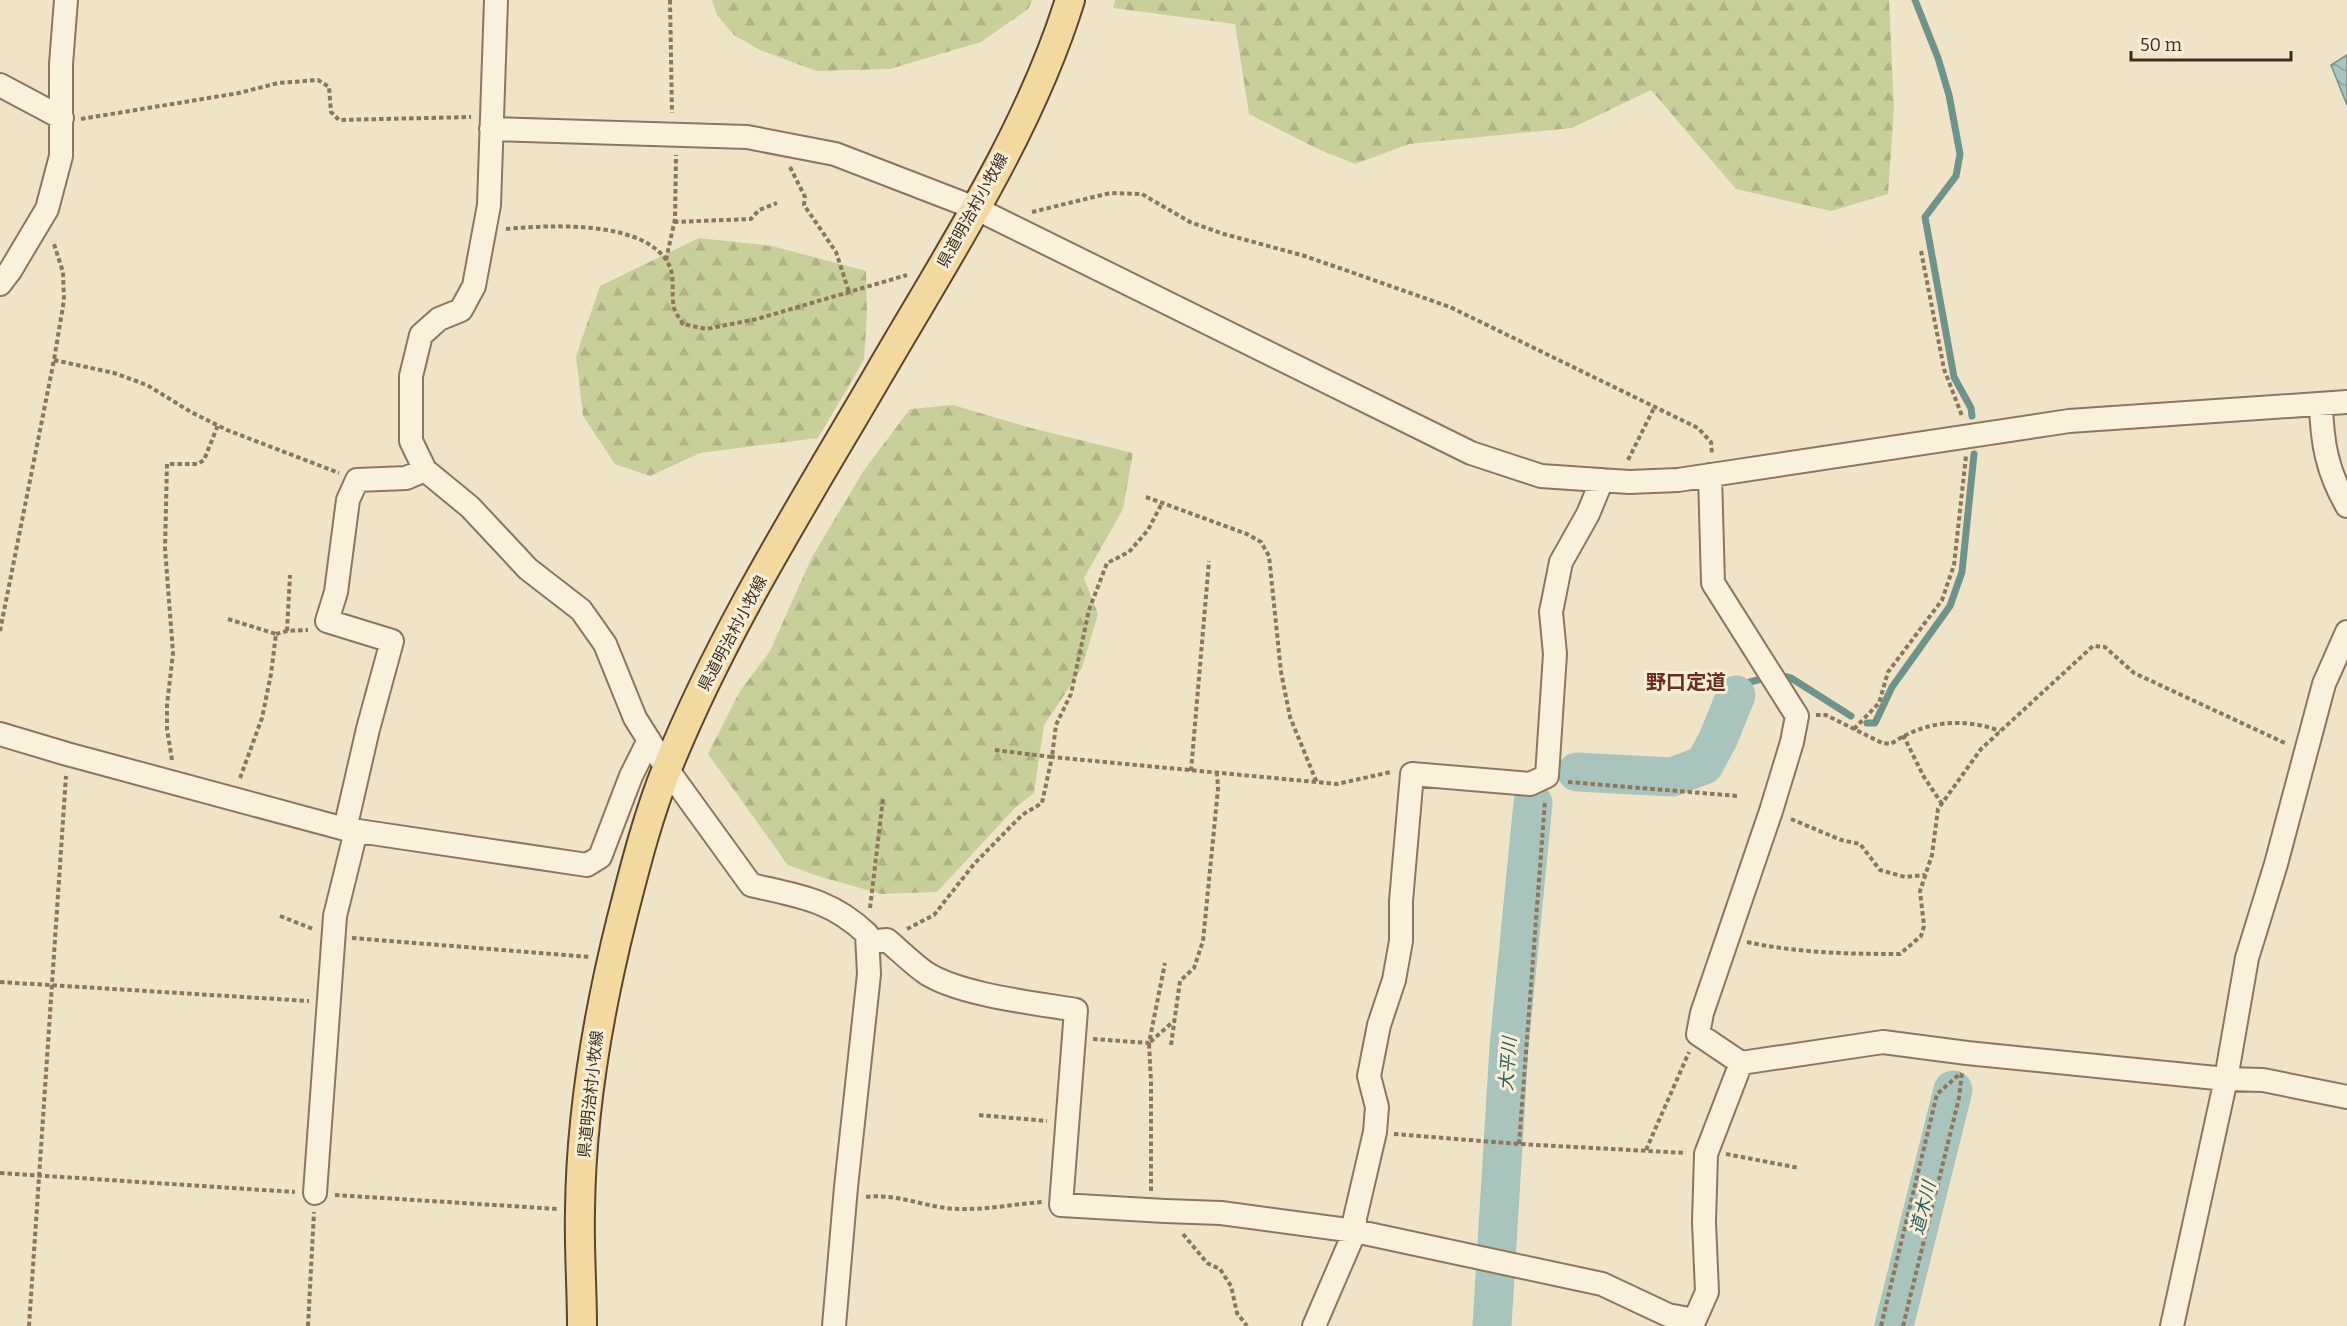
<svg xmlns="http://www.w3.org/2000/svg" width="2347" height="1326" font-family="Bitter,'Noto Sans JP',serif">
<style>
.forest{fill:url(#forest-firs)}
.water{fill:url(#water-waves);stroke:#6f938a;stroke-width:1.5}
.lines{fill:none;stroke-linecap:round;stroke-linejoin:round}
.stream{stroke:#6f938a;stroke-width:7}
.river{stroke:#a9c4bc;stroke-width:39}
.minor-casing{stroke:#8d765c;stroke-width:26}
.major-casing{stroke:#5b4430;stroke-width:32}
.path{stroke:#8d765c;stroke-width:4;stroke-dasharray:4.5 3;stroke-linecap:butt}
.minor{stroke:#faf1dc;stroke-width:22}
.major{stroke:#f3d9a0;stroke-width:28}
.labels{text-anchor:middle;stroke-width:6;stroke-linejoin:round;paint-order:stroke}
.street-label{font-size:16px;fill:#3d2e20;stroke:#f7eed8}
.water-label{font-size:18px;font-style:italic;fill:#2f5d5a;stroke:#f7eed8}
.quarter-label{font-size:20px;font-weight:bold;fill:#6b2e1e;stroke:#f7eed8}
</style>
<defs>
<pattern id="forest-firs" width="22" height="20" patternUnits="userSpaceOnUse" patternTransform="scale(1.5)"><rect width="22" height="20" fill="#c9cf9b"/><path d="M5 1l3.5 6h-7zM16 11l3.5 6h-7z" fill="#aeb285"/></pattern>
<pattern id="water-waves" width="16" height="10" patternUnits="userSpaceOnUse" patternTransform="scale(1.5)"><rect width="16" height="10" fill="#a9c4bc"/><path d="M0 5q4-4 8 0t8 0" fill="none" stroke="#8ba098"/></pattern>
</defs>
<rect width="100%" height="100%" fill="#f0e4c8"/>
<!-- forest -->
<path class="forest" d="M712,0H1032L1028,9L981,42L890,69L816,71L760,50L734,35L717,15Z
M1115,0H1889L1894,109L1888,194L1831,211L1736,189L1651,90L1572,128L1409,144L1355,164L1318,149L1249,114L1235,24L1113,8Z
M699,238L772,246L866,271L867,313L864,360L818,438L700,453L650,476L615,464L583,416L576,356L600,286Z
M953,405L1027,427L1133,453L1123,509L1084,578L1098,614L1082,668L1044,725L1034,793L1015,808L937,892L882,894L821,877L788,865L708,754L740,691L770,651L812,557L864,470L910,409Z"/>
<!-- water -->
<path class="water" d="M2347,55V105L2331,65Z"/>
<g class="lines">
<!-- stream -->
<path class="stream" d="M1915,0L1938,58L1949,95L1960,154L1956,176L1925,217L1954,377L1971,408L1972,416
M1778,675L1791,678L1851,716
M1736,695L1750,682L1765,678
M1867,723H1875L1892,687L1950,606L1962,572L1974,454"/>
<!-- river -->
<path class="river" d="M1577,772L1672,777L1704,765L1718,739L1736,695
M1492,1326L1509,1047L1533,803
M1894,1326L1953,1090"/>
<!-- minor casing -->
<g class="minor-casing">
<path id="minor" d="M496,0L489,205L474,286L461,310L439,319L421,335L411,376V441L425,470L470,507L528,569L581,610L605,644L635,718L667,769L751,885C798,896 830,899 867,934L869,974L846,1187L834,1326
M0,85L62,118
M491,129L747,137L835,154L975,208L1471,453L1541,476L1629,482L1678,480L2069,421L2347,402
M0,284L10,271L47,209L61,156V64L66,0
M2321,404C2322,443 2327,471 2347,506
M1710,475L1713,583L1797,716L1792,742L1771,811L1702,1013L1698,1034L1741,1063L1883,1042L1967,1053L2226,1079L2263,1080L2347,1097
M0,734L67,754L345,829L587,865L600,857L631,776L649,740
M345,829L368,729L392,641L327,621L336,592L348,500L357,480L406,478L425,470
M869,942L887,940C900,951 913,964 926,973C960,995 1035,1003 1076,1010L1061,1205L1165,1211L1221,1213L1355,1231L1602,1284L1668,1315L1694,1320
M315,1193L335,916L356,831
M1314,1326L1355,1231V1218L1375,1132L1377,1107L1369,1076L1379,1025L1394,980L1401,941V901L1412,774L1530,784L1547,776L1555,654L1551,612L1561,562L1588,514L1602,480
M1692,1326L1707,1292L1704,1222L1706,1154L1741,1063
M2172,1326L2226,1079L2247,958L2276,864L2324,684L2347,632"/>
</g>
<!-- major casing -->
<g class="major-casing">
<path id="major" d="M582,1326C582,1288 579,1249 580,1210C581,1111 598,1014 622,918C635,867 648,815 668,766C724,628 805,501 880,372C949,253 1029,132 1070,0"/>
</g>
<!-- path -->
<path class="path" d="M670,0L672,113
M81,119L239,93L278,83L318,80L329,87L331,112L339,120L471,117
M790,167L805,197L804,205L836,252L849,292
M1032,212L1110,193L1142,194L1190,222L1224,234L1305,256L1450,307L1698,428L1711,442L1712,454
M674,222L751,219L759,210L777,203
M506,229C549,225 649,219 670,267C675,279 671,295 674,308C676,314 680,319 683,324L706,329L757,319L907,275
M1921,251L1944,369L1962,416
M666,260L675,219L676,155
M54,360L114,373L147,385L191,412L227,430L339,473
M1628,460L1654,408
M1146,497L1247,534L1261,542L1269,556L1281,672L1290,717L1317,783
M228,619L276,634L271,674L262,718L240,778
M0,631L54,360L64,300L63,272L53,241
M287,631L290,575
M276,634L287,631L308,630
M1816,715H1826L1882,743L1891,744C1924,721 1963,717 2000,731
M1854,729L1879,703L1888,672L1942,600L1954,565L1966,456
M1903,735L1924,777L1942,804
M995,750L1052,757L1056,725L1071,694L1089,610L1107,563L1129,552L1148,530L1162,503
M172,760L167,729V705L173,653L165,548L167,464H198L204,460L218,425
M1191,771L1209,561
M1568,782L1738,796
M1791,819L1841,840L1860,844L1880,870L1905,877L1925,875
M870,908L883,799
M280,916L313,929
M907,929L934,915L974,864L1022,815L1042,803L1052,757L1337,784L1391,772
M352,938L590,957
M1747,942C1798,953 1848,954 1900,954L1921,936L1924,926L1920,891L1932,855L1938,809L1981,749L2093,646L2105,647L2134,673L2287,744
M0,982L309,1001
M1093,1039L1149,1043L1165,963
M1171,1045L1180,981L1194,968L1203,941L1218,789L1217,773
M979,1115L1047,1121
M1394,1134L1519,1144L1686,1153
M1519,1144L1545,801
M1646,1150L1689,1052
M1726,1154L1799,1168
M0,1173L295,1192
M1151,1191V1082L1149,1043L1174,1021
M335,1195L558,1209
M866,1197C898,1193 926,1208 958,1209C985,1210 1015,1204 1042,1202
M1183,1234L1207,1263L1220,1269L1231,1286L1237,1313L1247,1326
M29,1326L66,776
M308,1326L314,1212
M1881,1326L1937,1094L1961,1073
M1903,1326L1959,1098L1962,1072"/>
<!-- minor -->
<use href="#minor" class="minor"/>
<!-- major -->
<use href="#major" class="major"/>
</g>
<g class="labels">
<!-- street labels -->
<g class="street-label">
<text transform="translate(972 210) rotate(-61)" y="6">県道明治村小牧線</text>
<text transform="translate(732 633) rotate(-62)" y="6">県道明治村小牧線</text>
<text transform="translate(590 1094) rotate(-84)" y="6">県道明治村小牧線</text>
</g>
<!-- water labels -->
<g class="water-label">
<text transform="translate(1508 1064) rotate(-86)" y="6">大平川</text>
<text transform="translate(1923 1208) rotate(-76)" y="6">道木川</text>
</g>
<!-- quarter labels -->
<g class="quarter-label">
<text x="1686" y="689">野口定道</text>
</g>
</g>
<!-- scale -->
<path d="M2131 51v9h160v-9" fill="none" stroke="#3d2e20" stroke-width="3"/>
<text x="2140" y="51" font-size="18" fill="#3d2e20" stroke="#f7eed8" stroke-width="4.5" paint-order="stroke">50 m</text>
</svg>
